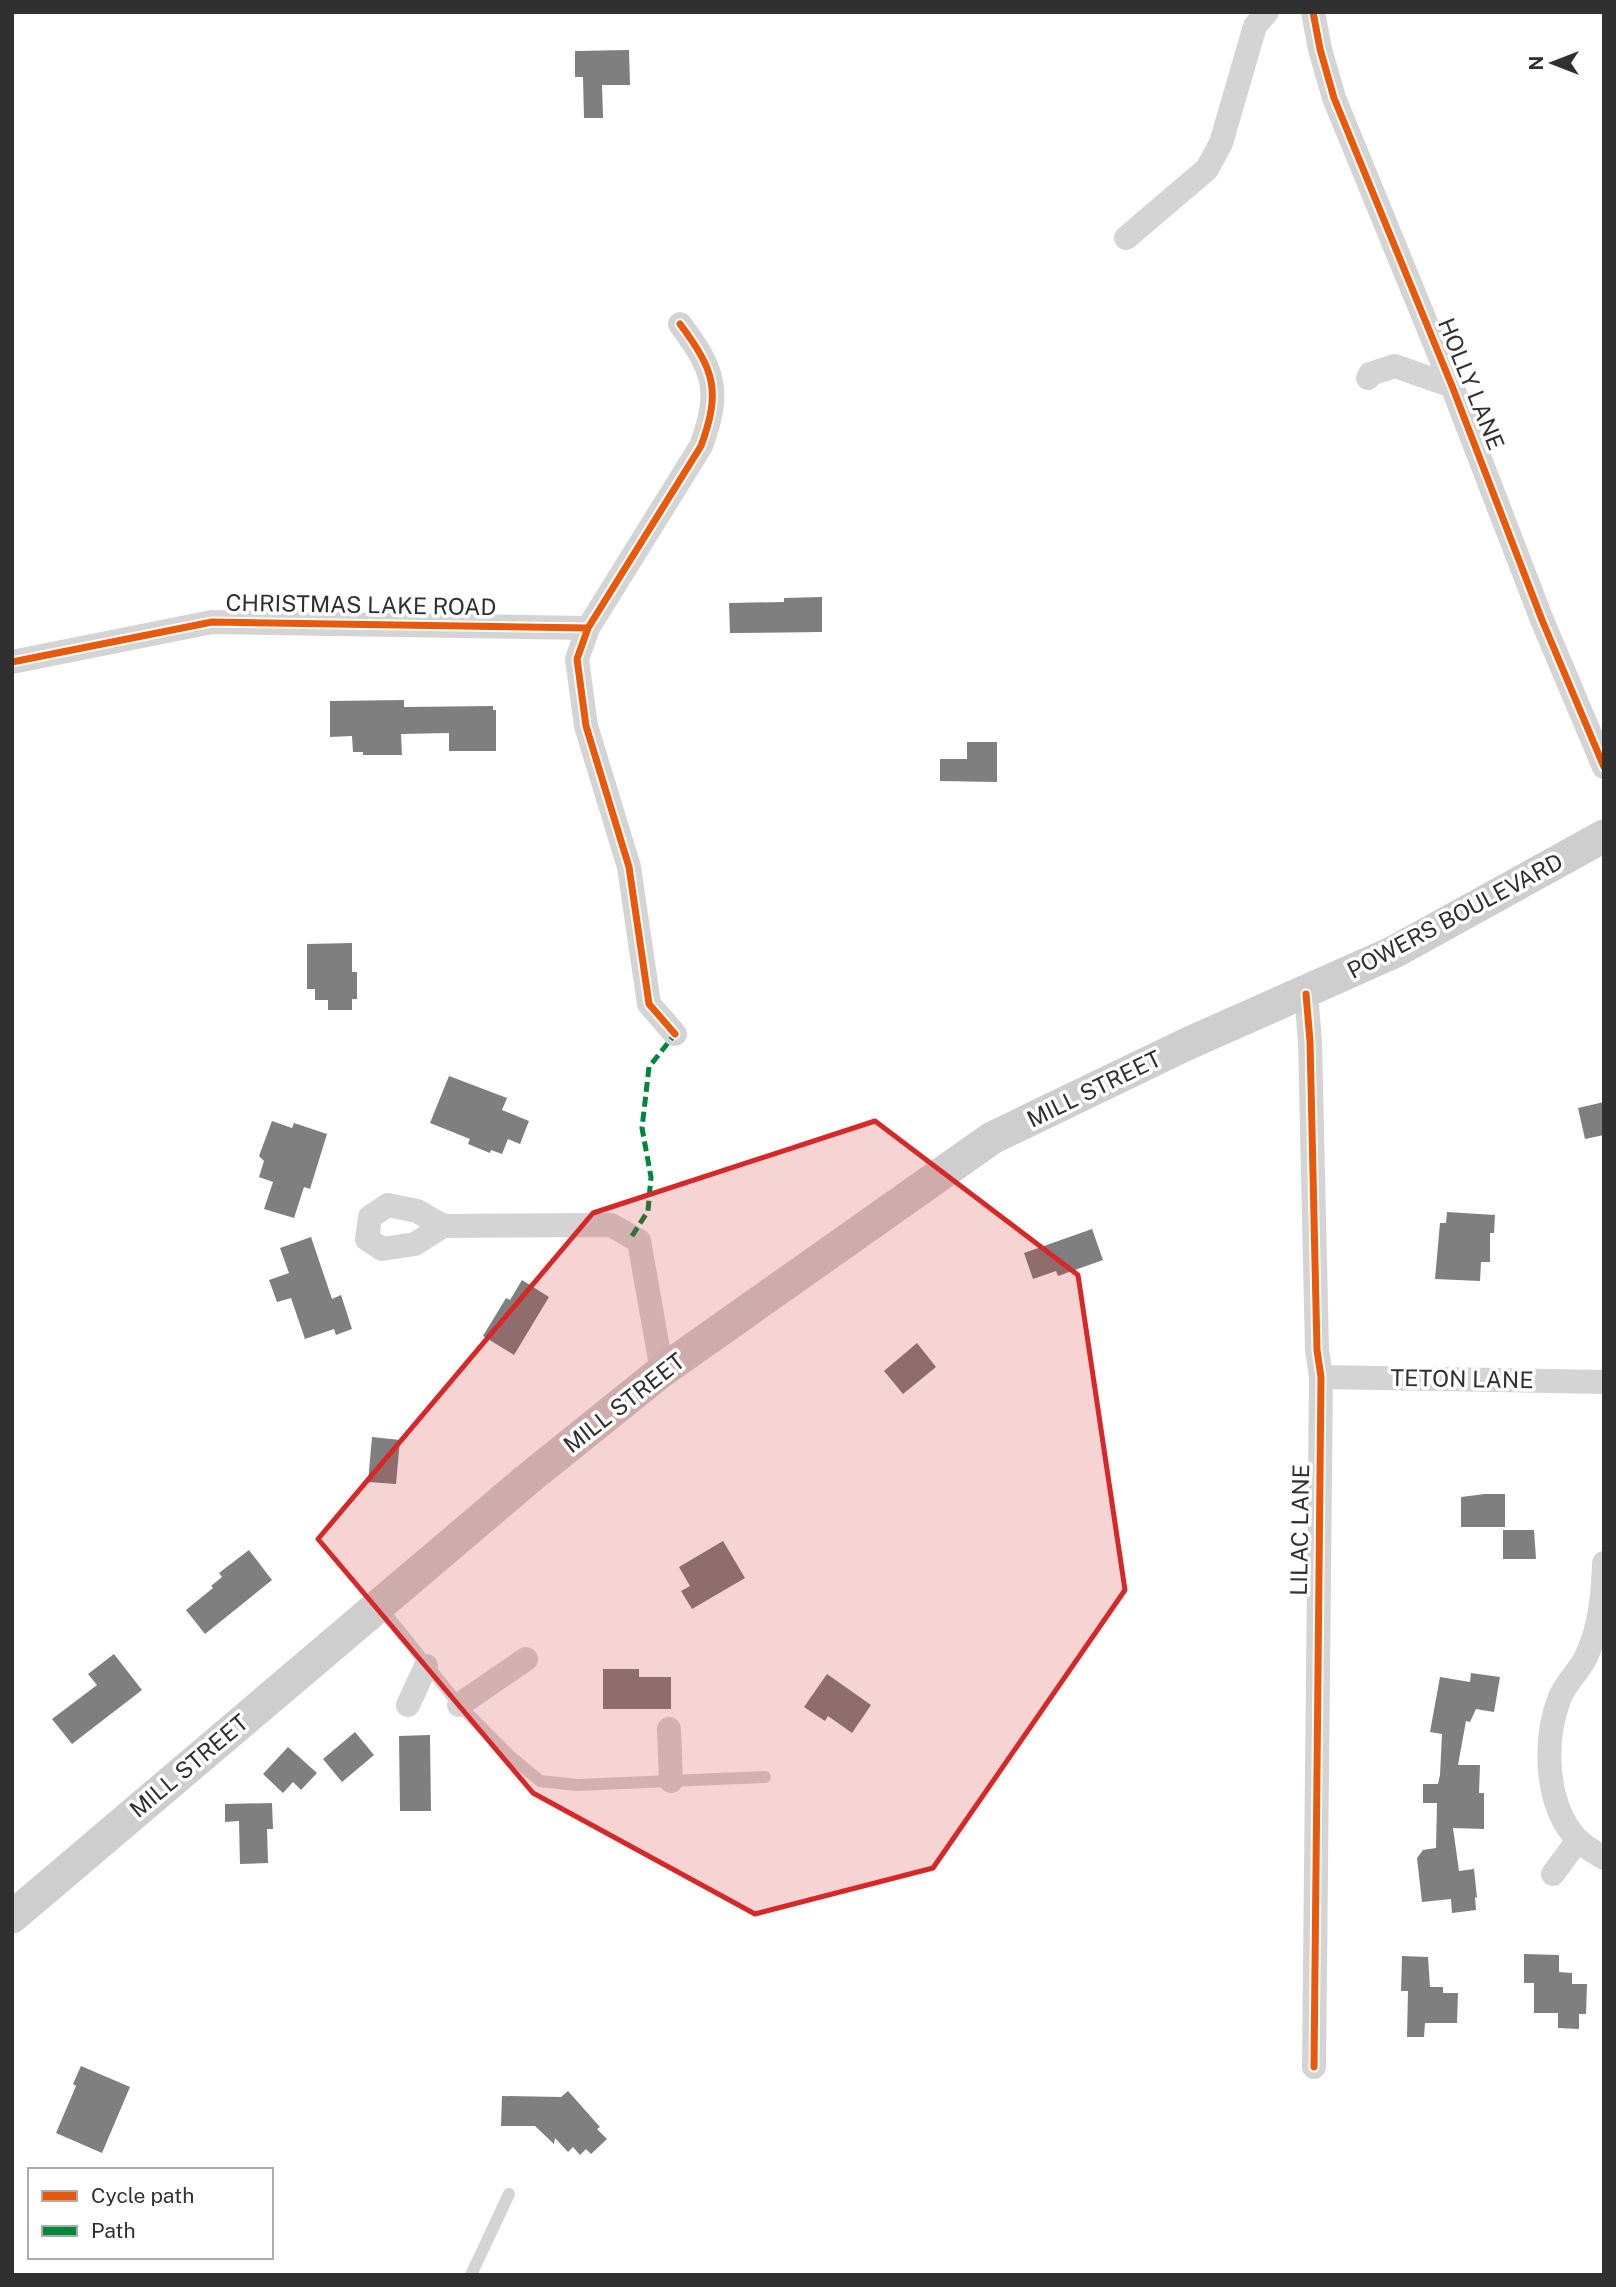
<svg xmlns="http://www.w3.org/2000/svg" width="1616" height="2287" font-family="'Public Sans',sans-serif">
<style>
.building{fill:#7f7f7f}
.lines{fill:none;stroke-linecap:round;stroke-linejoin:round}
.lane{stroke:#d4d4d4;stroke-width:12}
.street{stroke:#d4d4d4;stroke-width:24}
.secondary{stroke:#cecece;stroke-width:33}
.quiet{stroke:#00873e;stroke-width:5;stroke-dasharray:10 5;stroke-linecap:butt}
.cycleway-casing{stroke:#fff;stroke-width:11}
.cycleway{stroke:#e8590c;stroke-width:7}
.marked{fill:#d62828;fill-opacity:0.2;stroke:#d62828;stroke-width:5;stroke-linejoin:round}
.labels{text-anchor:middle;stroke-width:7;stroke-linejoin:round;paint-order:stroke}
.street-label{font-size:23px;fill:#303030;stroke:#fff}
</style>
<rect width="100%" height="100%" fill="#fff"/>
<!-- building -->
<path class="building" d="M629,50L630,85H602L603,118H584L583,77H575V51Z
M822,597V632L730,633L729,603L784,602V598Z
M404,700V707L493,706V710H496V751H449V733L401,734L402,755H363V752H353L352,736L330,737V701Z
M967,742H997V782L940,781V759H967Z
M352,943V972H357V999H352V1010H328V1000H315V989H307V944Z
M449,1076L507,1098L502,1110L529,1121L520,1144L508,1139L502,1154L491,1150L490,1153L468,1144L470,1139L430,1123Z
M1604,1102V1135L1585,1139L1578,1108Z
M272,1121L292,1128L294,1123L327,1134L310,1189L304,1187L294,1218L264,1209L273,1182L259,1177L264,1161L259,1156Z
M1447,1212L1495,1215L1494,1233H1490V1262H1481L1480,1281L1435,1279L1440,1223H1446Z
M1092,1229L1103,1260L1058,1276L1056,1271L1033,1279L1024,1253Z
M311,1237L332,1299L341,1295L352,1329L336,1335L334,1329L305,1339L291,1298L277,1302L269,1280L289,1273L280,1248Z
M522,1280L549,1297L514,1355L483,1336L506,1298L510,1300Z
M917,1343L936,1367L903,1394L884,1371Z
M372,1437L400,1440L396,1484L368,1482Z
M1485,1494H1505V1527H1461V1497Z
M1503,1530H1534L1536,1559H1503Z
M723,1541L745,1578L692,1609L681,1591L690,1586L679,1567Z
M249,1550L272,1580L205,1634L186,1610L213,1588L211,1586L222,1577L219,1573Z
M114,1654L142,1690L72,1744L52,1719L97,1685L88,1674Z
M603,1669H639V1677H671V1709H603Z
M1471,1673L1500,1677L1494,1712L1476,1709L1470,1722L1466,1721L1458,1765H1480L1479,1793H1484V1829L1453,1828L1459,1871L1474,1869L1477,1898L1475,1897L1476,1910L1452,1913L1451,1899L1422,1902L1417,1858L1423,1850L1436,1848L1437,1803H1423V1784H1438L1440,1775L1442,1734L1430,1732L1440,1677L1470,1682Z
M827,1674L871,1705L852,1733L828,1716L825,1721L804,1707Z
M355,1732L374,1755L342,1782L323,1759Z
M430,1735L431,1811H400L399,1736Z
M288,1747L317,1773L301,1790L293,1782L283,1793L263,1774Z
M272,1803L273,1829H267L268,1863L240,1864L239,1821L225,1822V1804Z
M1524,1954L1559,1955V1972L1572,1973V1984H1587L1586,2014H1579V2029L1558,2028V2013H1534V1983H1524Z
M1402,1956L1428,1957L1430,1987H1443V1993H1458L1457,2023H1425L1424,2037H1407L1408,1991H1401Z
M81,2066L130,2087L102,2153L56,2133L76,2086L73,2084Z
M568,2091L600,2127L597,2129L607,2139L591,2154L586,2149L580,2155L573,2147L568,2152L555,2138L554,2144L535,2126H501L502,2096L561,2097Z"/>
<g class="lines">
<!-- lane -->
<path class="lane" d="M379,1605L459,1705L510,1756L540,1781L577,1785L765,1777
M471,2275L509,2194"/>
<!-- street -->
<path class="street" d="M1313,12L1320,49L1334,98L1452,386L1542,620L1604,767
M1126,238L1207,169L1221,143L1255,26L1267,12
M1368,378L1370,374L1395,366L1452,386
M12,662L212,622L588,628
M1306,994L1310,1041L1317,1350L1321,1377L1314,2067
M675,1034L649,1004L629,867L586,726L577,659L588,628L701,446C721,391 715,371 680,324
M443,1226L417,1211L388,1205L370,1217L367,1239L382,1249L415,1244L443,1226L611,1225L639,1241L662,1371
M1321,1377L1604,1382
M1604,1563C1603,1595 1600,1628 1586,1657C1579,1671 1566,1683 1560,1697C1543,1740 1545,1805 1577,1839C1584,1847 1595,1852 1604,1858
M408,1705L426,1666
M459,1705L526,1659
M669,1729L671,1781
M1553,1874L1578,1840"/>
<!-- secondary -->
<path class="secondary" d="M12,1917L529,1478L662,1371L992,1138L1187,1044L1394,952L1604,836"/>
<!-- quiet -->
<path class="quiet" d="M632,1236L648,1211L651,1177L642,1128L649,1067L675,1034"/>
<!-- cycleway casing -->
<g class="cycleway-casing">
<path id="cycleway" d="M1313,12L1320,49L1334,98L1452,386L1542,620L1604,767
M12,662L212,622L588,628
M1306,994L1310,1041L1317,1350L1321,1377L1314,2067
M675,1034L649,1004L629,867L586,726L577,659L588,628L701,446C721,391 715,371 680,324"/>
</g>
<!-- cycleway -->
<use href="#cycleway" class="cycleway"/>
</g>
<!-- marked area -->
<path class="marked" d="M875,1121L1078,1275L1125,1590L933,1868L755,1914L533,1793L318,1539L593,1213Z"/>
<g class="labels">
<!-- street labels -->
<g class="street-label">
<text transform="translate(1471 384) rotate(68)" y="8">HOLLY LANE</text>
<text transform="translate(361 605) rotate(1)" y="8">CHRISTMAS LAKE ROAD</text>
<text transform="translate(1455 916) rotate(-28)" y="8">POWERS BOULEVARD</text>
<text transform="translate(1094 1089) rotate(-26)" y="8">MILL STREET</text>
<text transform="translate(1462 1379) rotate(1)" y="8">TETON LANE</text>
<text transform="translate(624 1403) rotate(-38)" y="8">MILL STREET</text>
<text transform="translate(1300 1530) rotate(-89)" y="8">LILAC LANE</text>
<text transform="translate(189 1766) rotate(-40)" y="8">MILL STREET</text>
</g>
</g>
<!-- border -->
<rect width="1616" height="2287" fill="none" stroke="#303030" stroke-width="28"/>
<!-- legend -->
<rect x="28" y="2168" width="245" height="91" fill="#ffffff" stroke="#acacac" stroke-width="2"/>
<rect x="42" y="2191" width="35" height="10" fill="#e8590c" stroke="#acacac" stroke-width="2"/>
<text x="91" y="2203" font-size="21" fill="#303030">Cycle path</text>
<rect x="42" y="2226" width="35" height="10" fill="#00873e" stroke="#acacac" stroke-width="2"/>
<text x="91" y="2238" font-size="21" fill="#303030">Path</text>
<!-- north arrow -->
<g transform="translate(1553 63) rotate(270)" stroke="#ffffff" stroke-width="5" paint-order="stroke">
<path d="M0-5L12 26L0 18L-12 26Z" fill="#303030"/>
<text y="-10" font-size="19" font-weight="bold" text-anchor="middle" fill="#303030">N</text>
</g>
</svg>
